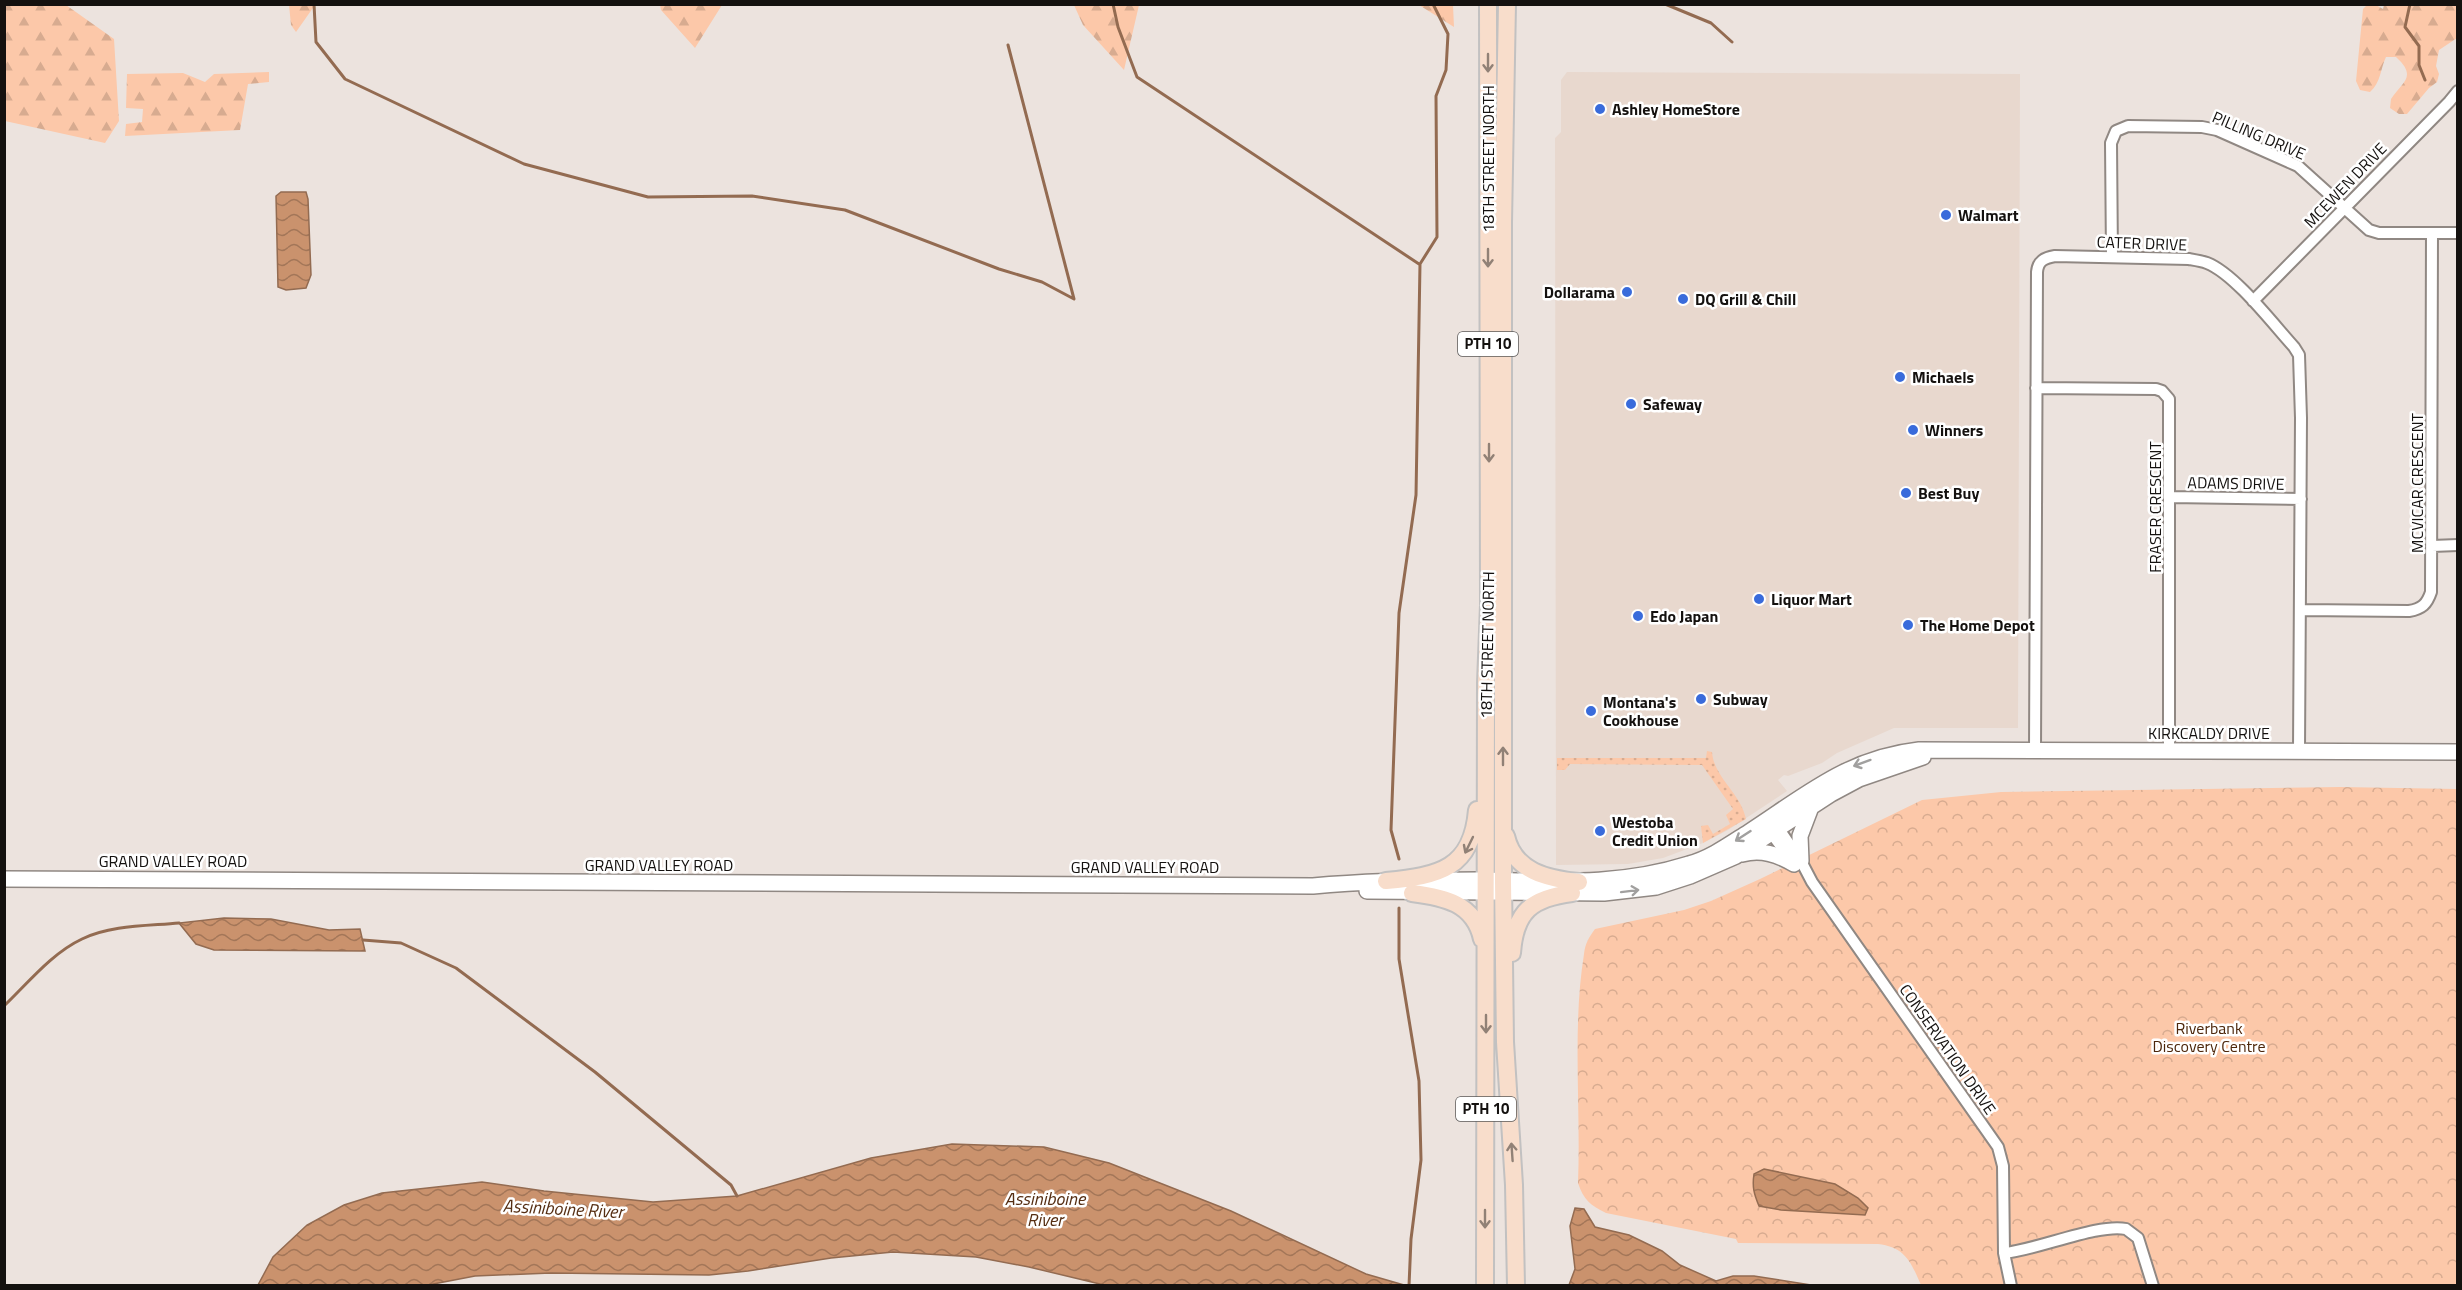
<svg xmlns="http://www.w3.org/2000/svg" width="2462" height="1290" font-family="'Titillium Web',sans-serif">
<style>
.built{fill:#e8d8ce}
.grass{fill:url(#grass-dots)}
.forest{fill:url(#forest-firs)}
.park{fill:url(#park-crowns)}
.water{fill:url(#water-waves);stroke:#936b51;stroke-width:1.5}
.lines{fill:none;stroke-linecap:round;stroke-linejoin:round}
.stream{stroke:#936b51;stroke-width:3}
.street-casing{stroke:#908883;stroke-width:14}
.secondary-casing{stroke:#908883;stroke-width:18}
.primary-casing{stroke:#c2c1c1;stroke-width:20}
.street{stroke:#fff;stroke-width:10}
.secondary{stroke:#fff;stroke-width:15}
.primary{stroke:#f8ddcb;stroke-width:16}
.oneway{stroke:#918176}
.oneway2{stroke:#a1a09f}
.poi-dot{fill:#396bdb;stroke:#fff;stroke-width:2}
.labels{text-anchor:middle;stroke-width:5;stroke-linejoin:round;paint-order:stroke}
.shield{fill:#fff;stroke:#5a5857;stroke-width:1.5}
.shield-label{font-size:15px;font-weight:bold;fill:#14110f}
.poi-label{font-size:16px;font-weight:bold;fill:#14110f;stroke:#fff;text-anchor:start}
.street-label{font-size:16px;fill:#14110f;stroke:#fff}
.park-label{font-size:16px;fill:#4d270b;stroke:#fff}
.water-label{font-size:18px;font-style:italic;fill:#552e13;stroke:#fff}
</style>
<defs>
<pattern id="grass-dots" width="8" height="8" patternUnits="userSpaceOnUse" patternTransform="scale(1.5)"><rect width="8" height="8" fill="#fcc8a9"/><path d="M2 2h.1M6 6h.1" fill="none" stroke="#d7ab90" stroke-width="1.8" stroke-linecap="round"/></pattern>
<pattern id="forest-firs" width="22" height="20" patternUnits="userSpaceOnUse" patternTransform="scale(1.5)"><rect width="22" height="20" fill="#fcc8a9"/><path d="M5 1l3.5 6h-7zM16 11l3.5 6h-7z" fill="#d7ab90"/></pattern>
<pattern id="park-crowns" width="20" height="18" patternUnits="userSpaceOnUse" patternTransform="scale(1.5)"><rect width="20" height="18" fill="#fcc8a9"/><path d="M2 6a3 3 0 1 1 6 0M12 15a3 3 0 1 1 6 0" fill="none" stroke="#d7ab90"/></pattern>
<pattern id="water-waves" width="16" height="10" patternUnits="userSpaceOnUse" patternTransform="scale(1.5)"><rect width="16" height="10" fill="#ca926d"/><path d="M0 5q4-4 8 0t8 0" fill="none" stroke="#a37658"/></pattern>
</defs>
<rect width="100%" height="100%" fill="#ece3de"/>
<!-- built -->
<path class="built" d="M1567,72L2020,74L2018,728H1894L1837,753L1822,763L1788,776L1784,775L1778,780L1787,791L1728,830L1703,843L1663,858L1628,864L1556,865L1555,138L1561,132V80Z"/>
<!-- grass -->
<path class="grass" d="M1707,751L1712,752C1714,778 1741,793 1746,819L1703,843L1701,826L1708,825L1713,834L1730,824L1726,815L1733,809L1702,765L1570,764L1565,770H1557V758H1706Z"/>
<!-- forest -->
<path class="forest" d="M5,4L66,5L114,39L119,121L105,143L5,121Z
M289,5H315L296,32L291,25Z
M660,5V4L722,5L695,48L661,10Z
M1074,5H1139L1124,70L1083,25Z
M1419,5H1453L1454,27Z
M2367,5H2376L2383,9L2384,5H2457V38L2439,50L2436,66L2439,74L2437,82L2429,88L2407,114H2399L2390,108L2391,99C2402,82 2418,77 2396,57H2386C2380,70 2381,82 2370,92L2360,90L2356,81L2363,9Z
M269,72V82L248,84L240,130L125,136L126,124L142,122L143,109L126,108L127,74L183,73L205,82L214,74Z"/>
<!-- park -->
<path class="park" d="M2341,787L2457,789V1285H1921C1911,1262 1905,1247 1878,1244L1738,1243L1736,1239L1606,1213C1591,1206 1583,1199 1578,1183C1581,1107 1572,1029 1584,954C1585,944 1589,937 1595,929L1684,910L1711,901L1760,879L1922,800L2001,792Z"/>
<!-- water -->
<path class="water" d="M281,192H306L308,199L311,275L306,288L286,290L278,287L276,196Z
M224,918L271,919L329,930L360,929L365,951L214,950L196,944L179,923Z
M952,1144L1044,1147L1109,1163L1231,1211L1366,1274L1404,1285H1104L1029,1267L976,1257L893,1252L831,1258L748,1271L709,1275L551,1273L475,1276L423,1286L258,1285L273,1257L307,1225L344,1205L382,1193L482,1182L544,1191L653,1202L737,1196L871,1158Z
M1764,1169L1835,1184L1858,1198L1868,1208L1865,1215L1781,1210L1759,1206C1754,1194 1752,1187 1754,1174Z
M1575,1208L1584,1209L1595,1227L1629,1235L1662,1251L1680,1265L1716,1281L1733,1276H1754L1811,1285H1569L1575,1269L1570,1226Z"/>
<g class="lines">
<!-- stream -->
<path class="stream" d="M314,4L316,42L345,79L524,164L648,197L752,196L845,210L999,269L1042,282L1074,299L1008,45
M1113,4L1118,27L1137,77L1419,264
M1665,4L1711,23L1732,42
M2410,4L2405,27L2419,46V65L2425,80
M1399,859L1391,830L1399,613L1416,495L1420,264L1437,237L1436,96L1446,70L1448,34L1433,4
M1399,908V959L1419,1081L1421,1160L1411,1239L1409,1286
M363,940L401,943L456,968L595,1072L731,1185L737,1196
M4,1006C28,983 52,953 82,939C111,925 147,926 179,923"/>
<!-- street casing -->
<g class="street-casing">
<path id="street" d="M2112,257L2111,143L2116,131L2128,126L2202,127L2217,130L2298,166L2369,230L2379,233H2458
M2253,301L2449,102L2458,91
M2036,388L2156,389L2162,391L2169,399V751
M2170,497L2301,499
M2432,546L2458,545
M2300,610L2409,611C2422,609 2427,604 2431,592L2432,233
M2035,751L2037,272C2038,261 2044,258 2055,256L2189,259C2195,260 2202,261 2207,263C2235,274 2273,324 2294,347L2299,355L2301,418L2299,751
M1775,823L1801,861L1812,882L1998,1147L2003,1166L2004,1253L2011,1286
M1768,829L1791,860
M2004,1253C2037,1250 2099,1223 2126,1229L2138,1238L2153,1286"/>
</g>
<!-- secondary casing -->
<g class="secondary-casing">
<path id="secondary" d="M1742,854C1761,849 1777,854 1794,864
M1801,861L1800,836L1811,807
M4,879L1313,886C1367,881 1422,880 1477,880C1551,881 1616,887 1689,864C1711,858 1730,844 1749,832C1806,795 1848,758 1919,750L2458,752
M1367,891L1604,893L1656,887L1690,876L1736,856L1831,794L1859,779L1923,757"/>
</g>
<!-- primary casing -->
<g class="primary-casing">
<path id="primary" d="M1507,4L1503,222V881L1505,1042L1514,1185L1516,1286
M1506,836C1514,872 1548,879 1579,882
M1386,881C1439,876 1472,869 1477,810
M1412,893C1444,897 1474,903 1482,939
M1512,953C1515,911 1532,898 1572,893
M1485,1286L1486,683L1489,605L1488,4"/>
</g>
<!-- street -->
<use href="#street" class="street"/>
<!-- secondary -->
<use href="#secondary" class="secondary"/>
<!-- primary -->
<use href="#primary" class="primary"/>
</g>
<!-- one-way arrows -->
<defs><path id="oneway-shaft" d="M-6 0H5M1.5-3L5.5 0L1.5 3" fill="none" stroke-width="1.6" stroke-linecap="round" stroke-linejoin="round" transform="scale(1.5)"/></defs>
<g class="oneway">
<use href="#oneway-shaft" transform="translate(1488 63) rotate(90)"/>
<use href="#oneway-shaft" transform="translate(1488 258) rotate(90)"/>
<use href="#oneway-shaft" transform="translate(1489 453) rotate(90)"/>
<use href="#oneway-shaft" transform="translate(1503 756) rotate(-90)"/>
<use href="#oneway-shaft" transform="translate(1469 845) rotate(116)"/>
<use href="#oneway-shaft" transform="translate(1486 1024) rotate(90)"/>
<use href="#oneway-shaft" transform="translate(1512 1152) rotate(-94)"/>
<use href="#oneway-shaft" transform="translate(1485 1219) rotate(90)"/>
</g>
<g class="oneway2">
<use href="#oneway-shaft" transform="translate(1862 763) rotate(160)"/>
<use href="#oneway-shaft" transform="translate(1743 836) rotate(147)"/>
<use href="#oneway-shaft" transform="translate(1630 891) rotate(-7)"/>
</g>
<!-- markers -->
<g class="poi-dot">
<circle cx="1600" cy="109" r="6"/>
<circle cx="1946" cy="215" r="6"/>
<circle cx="1627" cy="292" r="6"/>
<circle cx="1683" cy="299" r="6"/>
<circle cx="1900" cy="377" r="6"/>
<circle cx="1631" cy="404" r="6"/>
<circle cx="1913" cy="430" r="6"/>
<circle cx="1906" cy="493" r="6"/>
<circle cx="1759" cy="599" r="6"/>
<circle cx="1638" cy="616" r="6"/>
<circle cx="1908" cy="625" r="6"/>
<circle cx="1701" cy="699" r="6"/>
<circle cx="1591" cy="711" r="6"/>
<circle cx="1600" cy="831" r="6"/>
</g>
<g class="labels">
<!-- shield labels -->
<g class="shield">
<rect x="1458" y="332" width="60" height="24" rx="4.5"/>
<rect x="1456" y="1097" width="60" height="24" rx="4.5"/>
</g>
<g class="shield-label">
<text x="1488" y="349">PTH 10</text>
<text x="1486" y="1114">PTH 10</text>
</g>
<!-- poi labels -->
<g class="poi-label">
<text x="1612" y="115">Ashley HomeStore</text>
<text x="1958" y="221">Walmart</text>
<text x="1615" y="298" text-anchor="end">Dollarama</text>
<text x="1695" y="305">DQ Grill &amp; Chill</text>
<text x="1912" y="383">Michaels</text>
<text x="1643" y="410">Safeway</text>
<text x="1925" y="436">Winners</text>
<text x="1918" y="499">Best Buy</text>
<text x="1771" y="605">Liquor Mart</text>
<text x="1650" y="622">Edo Japan</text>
<text x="1920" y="631">The Home Depot</text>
<text x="1713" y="705">Subway</text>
<text x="1603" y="708">Montana's<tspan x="1603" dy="18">Cookhouse</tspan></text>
<text x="1612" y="828">Westoba<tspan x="1612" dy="18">Credit Union</tspan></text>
</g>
<!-- street labels -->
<g class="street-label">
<text transform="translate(2259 135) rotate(23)" y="6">PILLING DRIVE</text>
<text transform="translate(1488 159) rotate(-90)" y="6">18TH STREET NORTH</text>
<text transform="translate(2345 185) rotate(-46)" y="6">MCEWEN DRIVE</text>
<text transform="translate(2142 243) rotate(2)" y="6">CATER DRIVE</text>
<text transform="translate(2236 483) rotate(1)" y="6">ADAMS DRIVE</text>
<text transform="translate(2417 483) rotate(-90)" y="6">MCVICAR CRESCENT</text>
<text transform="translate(2155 507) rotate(-90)" y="6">FRASER CRESCENT</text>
<text transform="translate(1487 645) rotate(-89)" y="6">18TH STREET NORTH</text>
<text x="2209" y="739">KIRKCALDY DRIVE</text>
<text x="173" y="867">GRAND VALLEY ROAD</text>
<text x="659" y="871">GRAND VALLEY ROAD</text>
<text x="1145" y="873">GRAND VALLEY ROAD</text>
<text transform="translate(1948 1049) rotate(55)" y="6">CONSERVATION DRIVE</text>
</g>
<!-- park labels -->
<g class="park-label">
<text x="2209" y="1034">Riverbank<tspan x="2209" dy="18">Discovery Centre</tspan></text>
</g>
<!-- water labels -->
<g class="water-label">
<text x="1045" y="1205">Assiniboine<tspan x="1045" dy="21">River</tspan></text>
<text transform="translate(563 1209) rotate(3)" y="6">Assiniboine River</text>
</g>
</g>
<!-- border -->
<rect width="2462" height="1290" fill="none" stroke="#14110f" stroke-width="12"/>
</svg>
